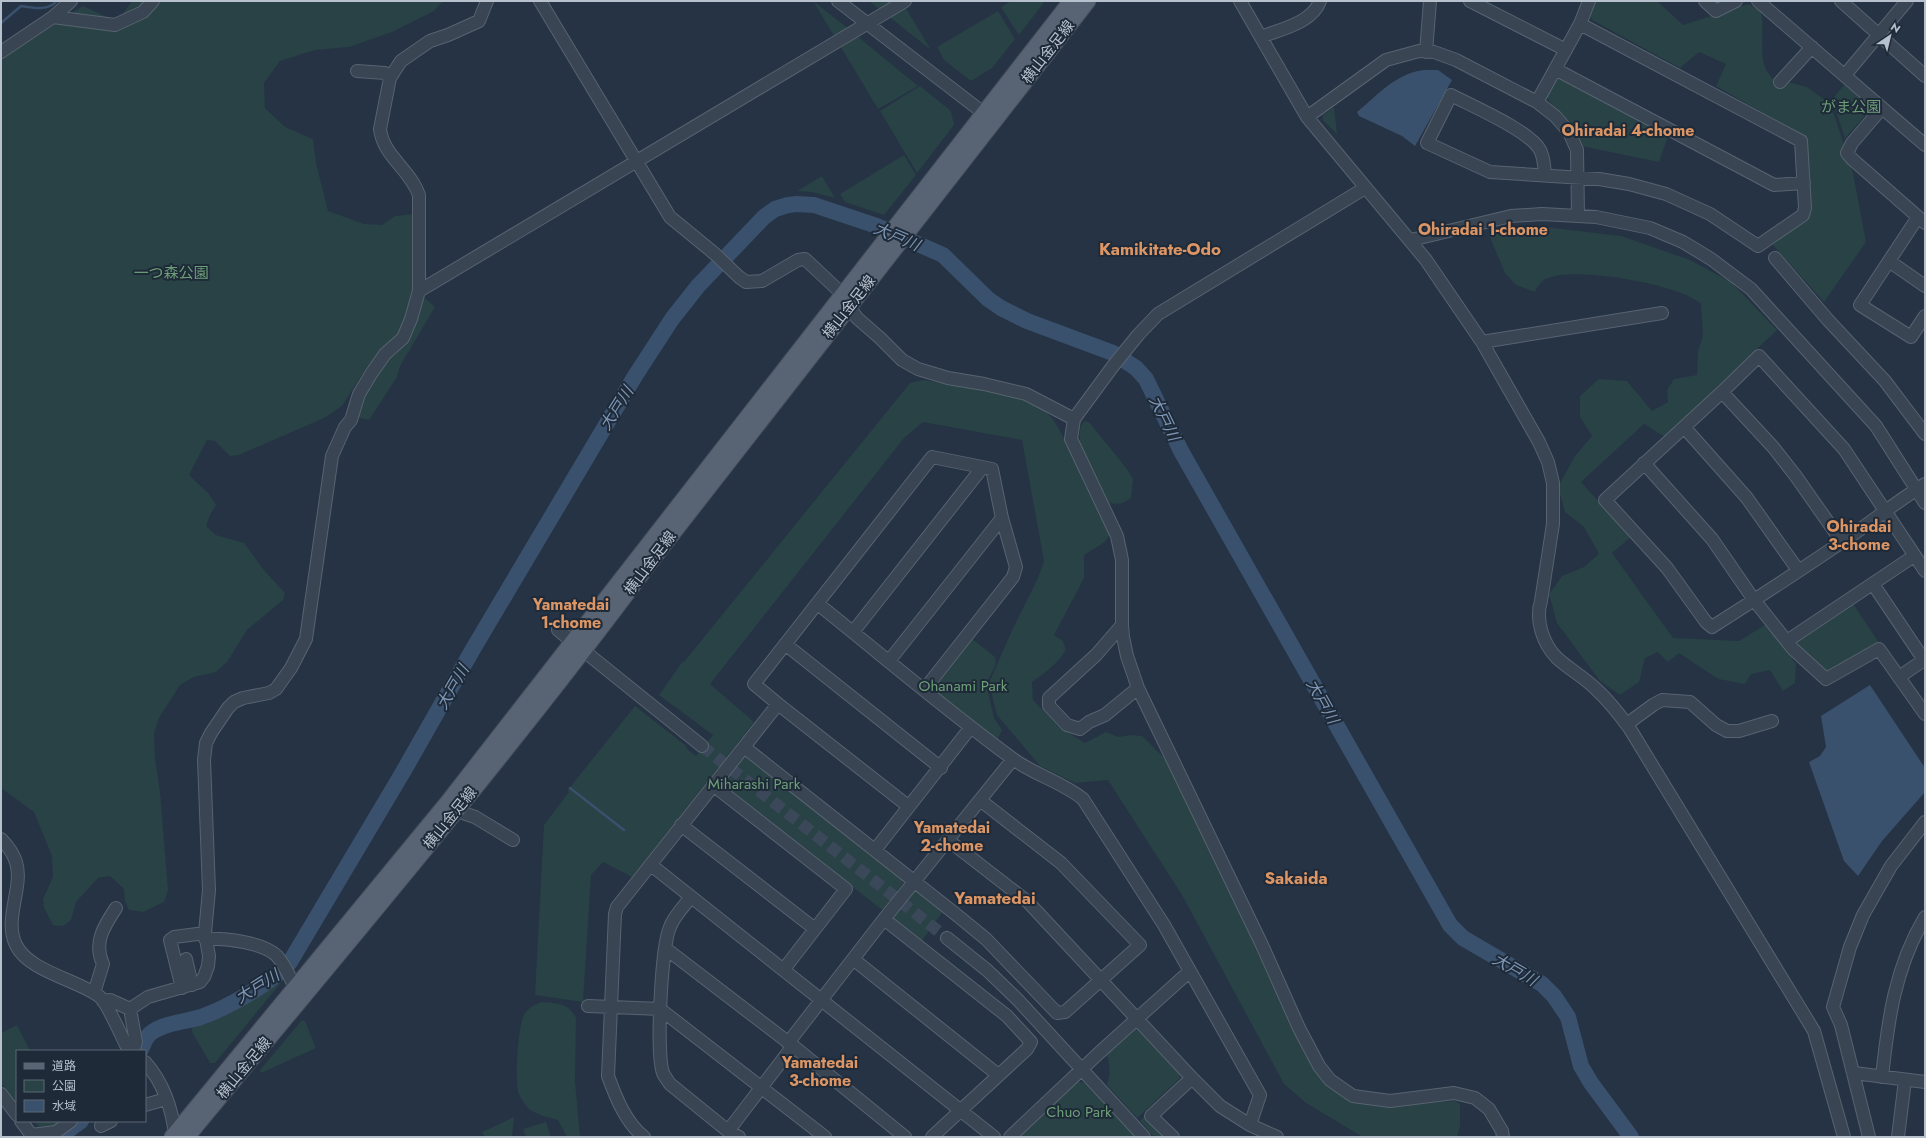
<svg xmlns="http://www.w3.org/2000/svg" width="1926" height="1138" font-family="Jost,'Noto Sans JP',sans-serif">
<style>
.green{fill:#284245}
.water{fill:#3a516d}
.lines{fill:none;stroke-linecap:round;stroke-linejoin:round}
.stream{stroke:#3a516d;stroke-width:2.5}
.river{stroke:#3a516d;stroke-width:16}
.minor-tunnel{stroke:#3b4859;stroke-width:12;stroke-dasharray:12 6;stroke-linecap:butt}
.minor-casing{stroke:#586371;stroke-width:14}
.major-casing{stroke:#444e5d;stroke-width:17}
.minor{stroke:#3a4553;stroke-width:12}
.major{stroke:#586473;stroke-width:15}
.labels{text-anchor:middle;stroke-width:4;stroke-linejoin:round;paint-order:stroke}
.street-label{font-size:15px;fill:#b7c0cd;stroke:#1f2a39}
.park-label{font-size:15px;fill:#6d9f77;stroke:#1f2a39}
.neighbourhood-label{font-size:16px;font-weight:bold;fill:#dc9564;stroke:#1f2a39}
.water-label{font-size:16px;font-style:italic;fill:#7d97b5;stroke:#1f2a39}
.quarter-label{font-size:17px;font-weight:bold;fill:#dc9564;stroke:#1f2a39}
</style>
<rect width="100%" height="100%" fill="#253344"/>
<!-- green -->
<path class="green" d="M132,1H443L434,11L392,32L349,47L315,50L280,61L264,83L265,108L285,127L313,139L316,163L328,211L364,224L382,225L395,216L415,214L413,289L401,333L366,368L342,406L324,418L239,455L230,456L215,441L207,440L189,475L209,494L216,505L210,515L206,526L216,535L244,543L263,569L285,593L283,600L247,630L227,662L216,672L194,677L180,685L159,718L154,733L155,759L160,792L168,890L164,902L143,912L129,910L125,901L124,889L110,876L98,878L76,902L71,920L63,926L53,925L44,908L43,899L53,877L52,856L34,812L1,788V59L83,6L117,22Z
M813,1L850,30L836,39Z
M869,1H898L881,11Z
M1011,1H1045L1019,35L1001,7Z
M1593,1H1657L1683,25L1749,4L1761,12C1765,29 1759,53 1765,67C1766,71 1770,75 1772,78L1807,87L1829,103L1836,120L1853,173L1866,242L1824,302L1772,244L1810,214L1804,137L1716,86L1726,64L1699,52L1680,68L1592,20L1588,12Z
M904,5L931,50L888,16Z
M998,11L1015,39L992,68L971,81L944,60L937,47Z
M856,35L918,86L878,109L839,44Z
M1556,78H1561L1669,134L1659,162L1581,146C1579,140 1577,133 1574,128C1568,117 1548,104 1546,95Z
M1847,82L1870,102L1872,108L1845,138L1832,99Z
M920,86L951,111L954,125L917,173L880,111Z
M1334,107L1337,134L1323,120V115Z
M904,155L916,175L884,215L845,202L840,194Z
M822,176L835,198L812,192L797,191Z
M1528,225L1621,236L1690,260L1731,282L1777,330L1665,437L1644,424L1581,482L1631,537L1612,553L1673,638L1739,641L1765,625L1783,646L1796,664L1795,683L1783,691L1770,670L1751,674L1745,684L1718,679L1679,653L1668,662L1658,652L1645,658L1639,682L1620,695L1600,681L1557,623L1549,594L1562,576L1584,567L1599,554L1584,527L1565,512L1558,487L1575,456L1592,436L1580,417V396L1599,379L1627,381L1652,411L1668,402L1667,390L1674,379L1697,375L1698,352L1703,335L1701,304C1697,301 1693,298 1688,296C1661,283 1574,266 1546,279C1541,281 1537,287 1535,292L1516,285L1505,273L1488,233Z
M425,298L435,307L400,366L397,377L369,420L356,417L371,379Z
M924,380L1017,395L1046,412L1053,419L1066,442L1110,534L1105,542L1084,555V578L1054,635L1063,641L1066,650C1057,664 1045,673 1032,682L1033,700L1059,727L1085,743L1106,732L1118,737L1131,735L1142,736L1168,762L1251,932L1299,1038L1350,1098L1379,1106L1455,1101L1460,1104V1126L1457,1137H1363L1306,1103L1284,1084L1182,895L1108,780L1075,783L1040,766L997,715L989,683L1013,628L1038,578L1044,561L1022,440L923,422L904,438L710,684L754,722L632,877L603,862L591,875L583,1002L535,995L544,825L569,792L567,791L635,706L685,745L688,750L696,756L713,735L659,695L683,661L684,662L910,383Z
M1084,421L1089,422L1127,469L1133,479L1131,498C1125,503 1116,506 1108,502C1104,499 1101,491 1099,487C1090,470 1071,439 1084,421Z
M1852,602L1879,643L1830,673L1823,670L1796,645V639Z
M970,637L995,657L996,664L986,684L994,718L1002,730L997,741L930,689Z
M750,756L902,878L903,883L884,908L881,909L724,787L722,781L741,757Z
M913,889L918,890L944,910L921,942L894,920L893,915Z
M281,978L284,979L215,1063H210L192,1032V1027L269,987Z
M541,1002C556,1003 569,1003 576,1018L575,1081L580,1137H567L558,1120C548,1117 535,1115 527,1107C524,1103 521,1098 519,1094C514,1082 518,1027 524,1015C528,1008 534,1005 541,1002Z
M302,1020L305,1021L316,1048L261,1073L260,1070Z
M17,1025L30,1051H17V1105L1,1083V1033Z
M1139,1027L1180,1071V1078L1137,1118L1107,1085C1111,1073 1110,1064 1106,1052L1132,1029Z
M1074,1081L1087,1083L1136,1137H1016Z
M514,1117L512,1137H485L482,1132Z
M1144,1117L1164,1137H1154L1140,1121Z
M34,1121H62C54,1127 50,1129 39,1127Z
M546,1122L551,1137H526L523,1129Z"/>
<!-- water -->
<path class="water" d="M1424,70H1438L1452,80L1415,146L1402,136L1359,116L1357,112C1378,95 1396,73 1424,70Z
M1870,685L1925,768V792L1882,841L1858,876L1844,861L1809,762L1820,756L1826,747L1821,716Z"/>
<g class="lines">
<!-- stream -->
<path class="stream" d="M1,23L21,6C33,8 48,11 57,1
M570,788L624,830"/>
<!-- river -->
<path class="river" d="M140,1051C144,1045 144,1038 151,1033C164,1023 185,1022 201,1017C227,1008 273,982 290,962L403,772L473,649L635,376L672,319L698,286L764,217L775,209L788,205L797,204L814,205L877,226L943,255L988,299L1001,308L1027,321L1113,353L1136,368L1146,379L1181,451L1450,925L1463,938L1542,984L1554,996L1568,1017L1581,1066L1591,1083L1631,1137
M59,1137L81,1121"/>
<!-- minor-tunnel -->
<path class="minor-tunnel" d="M702,746L947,938"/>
<!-- minor casing -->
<g class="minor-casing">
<path id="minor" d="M540,1L670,217L715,254L739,277L746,282L762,281L798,260L805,259L837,289L857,318L880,338L902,360L918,369L948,378L984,384L1026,394L1074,419
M838,1L990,118
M1240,1L1307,117L1426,260L1482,342L1539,442L1548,462L1553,483V524L1541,601C1535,620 1543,644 1557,658C1569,669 1584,677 1596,689C1609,701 1620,715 1630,729L1814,1031L1844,1137
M1470,1L1566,50
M1705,1L1716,11L1736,1
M1758,1L1925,145
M1841,1L1925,76
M53,17L115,25L143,12L153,1
M1261,37C1281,29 1312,23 1320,1
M1,52L53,17L71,1
M1426,52L1430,1
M1555,69L1774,185L1804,183
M357,71L385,73L390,78
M1845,75L1907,1
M1780,82L1812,47
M1537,102L1580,24L1589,1
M1882,108L1852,143L1847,153L1852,159L1925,223
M1307,117L1386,60L1419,51L1434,52L1456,60L1537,102L1555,116L1569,132L1577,150L1578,215
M1545,174C1544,166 1544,157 1540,150C1530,131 1472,106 1451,95L1427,143L1490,172L1599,179L1629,184L1666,194L1710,214L1758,246L1803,215L1805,208L1801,141L1580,24
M1365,188L1158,314L1138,335L1113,366L1074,419L1071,439L1117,536L1122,560V625L1123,637L1127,656L1138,688L1262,945L1299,1028L1319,1066L1330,1080L1353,1096L1390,1101L1454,1093L1475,1098L1489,1109L1502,1131L1503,1137
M1918,217L1860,305L1911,337L1925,316
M1411,240L1511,216L1542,214L1596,217L1650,228L1683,242L1711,259L1751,289L1876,426L1925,503
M1775,258L1828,320L1885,381L1925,434
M1889,261L1925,286
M419,291L905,1
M1482,342L1662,313
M1722,392L1773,447L1795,475L1842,542
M1684,427L1747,498L1798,570
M1644,463L1712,539L1754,600L1793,649L1826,679L1879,649L1925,714
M1925,484C1896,502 1870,523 1842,542C1799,571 1756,599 1712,627L1706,622L1667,568L1605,500L1722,392L1759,356L1844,449L1925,571
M1873,584L1924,660L1899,677
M818,604C883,656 946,710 1013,759C1035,775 1062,782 1083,799L1164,925L1260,1095L1250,1125
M1122,625L1096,655L1049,698V706L1067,725L1080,729L1089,722L1105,715L1138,688
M558,630L702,746
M853,632L982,468
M1787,641L1914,556
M785,644L941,768
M889,661L1002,518
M778,704L908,806
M1627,724L1653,705L1662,700L1690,702L1716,725L1727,731H1739L1772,721
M744,747L958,916L986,939L1057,1013L1065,1012L1140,945L1061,863L980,800
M713,785L846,889L784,969
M457,811L475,817L513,840
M681,825L815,929
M1,839C7,845 13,853 16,862C24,887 3,919 16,945C29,972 79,980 100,997C107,1003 121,1035 126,1045L133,1051
M948,840L1028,902L1192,1078L1220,1106L1250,1125L1277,1137
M875,850L971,727
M651,865L994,1137
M691,897C684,906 674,916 670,927C661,947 656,1054 663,1073C665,1077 668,1081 670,1084L728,1131L739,1137
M884,919L1007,1016L1031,1042L1027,1049L932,1137
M947,938L988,971L1018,1000L1144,1137
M205,939C224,938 263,942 277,956C285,965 293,983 298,994
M665,948L793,1046L905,1137
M186,959L192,985
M853,959L997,1074
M182,988L170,940L174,937L205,933
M94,993L103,964C93,943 104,926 116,908
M103,1001L110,1000L130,1009L148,997L200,982L204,977L208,966L209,956L205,933L209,890L204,760L206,743L211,733L228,708L234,702L243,698L269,693L276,689L291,668L306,639L332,456L345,427L351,420L359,394L371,374L385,354L403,338L411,319L419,291V195C410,169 383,156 380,129L390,78L401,61L430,41L448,35L479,21L487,1
M588,1006L660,1009L825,1137
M130,1009L136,1042L133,1051
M788,1043L884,919L1013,759
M145,1062C163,1082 173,1110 175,1137
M1854,1073L1925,1082
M1882,1077C1888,1020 1895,967 1925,917
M1,1094L17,1115
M145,1105L166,1099
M21,1121L33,1137
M101,1126L111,1121
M728,1131L793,1046
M31,1135L56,1132L71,1121
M644,1137C626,1123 616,1098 608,1076L615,914L617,907L778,704L754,684L932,457L992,469L1002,518L1016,567L1013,577L924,690
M1010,1137L1100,1052L1190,971
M1173,1137L1151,1116L1192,1078
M1869,1137L1841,1025L1833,1007L1850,947L1863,915L1891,866L1925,822
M1898,1137L1905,1080"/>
</g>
<!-- major casing -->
<g class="major-casing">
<path id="major" d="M172,1137L447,803L1071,1
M187,1137C343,948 503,761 649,564L1088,1"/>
</g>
<!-- minor -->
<use href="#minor" class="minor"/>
<!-- major -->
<use href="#major" class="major"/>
</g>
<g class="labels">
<!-- street labels -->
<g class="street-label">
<text transform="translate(1048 52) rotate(-52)" y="5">横山金足線</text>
<text transform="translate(849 307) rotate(-52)" y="5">横山金足線</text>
<text transform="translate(650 563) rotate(-53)" y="5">横山金足線</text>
<text transform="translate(450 818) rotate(-51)" y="5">横山金足線</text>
<text transform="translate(244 1068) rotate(-50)" y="5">横山金足線</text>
</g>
<!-- park labels -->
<g class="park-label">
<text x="1851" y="112">がま公園</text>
<text x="171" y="278">一つ森公園</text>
<text x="963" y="691">Ohanami Park</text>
<text x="754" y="789">Miharashi Park</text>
<text x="1079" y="1117">Chuo Park</text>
</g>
<!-- neighbourhood labels -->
<g class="neighbourhood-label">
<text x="1628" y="136">Ohiradai 4-chome</text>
<text x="1483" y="235">Ohiradai 1-chome</text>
<text x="1859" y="532">Ohiradai<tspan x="1859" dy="18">3-chome</tspan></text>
<text x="571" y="610">Yamatedai<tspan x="571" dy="18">1-chome</tspan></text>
<text x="952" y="833">Yamatedai<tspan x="952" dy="18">2-chome</tspan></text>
<text x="820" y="1068">Yamatedai<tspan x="820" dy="18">3-chome</tspan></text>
</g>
<!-- water labels -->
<g class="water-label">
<text transform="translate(897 236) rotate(23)" y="6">大戸川</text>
<text transform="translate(616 408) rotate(-58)" y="6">大戸川</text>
<text transform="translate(1165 418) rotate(64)" y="6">大戸川</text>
<text transform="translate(452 687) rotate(-60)" y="6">大戸川</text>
<text transform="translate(1323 701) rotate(61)" y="6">大戸川</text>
<text transform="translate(1515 969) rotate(30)" y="6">大戸川</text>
<text transform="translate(257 986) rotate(-32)" y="6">大戸川</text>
</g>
<!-- quarter labels -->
<g class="quarter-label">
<text x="1160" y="255">Kamikitate-Odo</text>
<text x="1296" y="884">Sakaida</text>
<text x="995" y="904">Yamatedai</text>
</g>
</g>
<!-- border -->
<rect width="1926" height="1138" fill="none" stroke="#b7c0cd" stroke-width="4"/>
<!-- legend -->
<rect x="16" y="1050" width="130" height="72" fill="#1f2a39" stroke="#5c6674"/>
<rect x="24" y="1063" width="20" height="6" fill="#586473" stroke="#5c6674"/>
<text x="52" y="1070" font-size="12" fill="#b7c0cd">道路</text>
<rect x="24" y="1080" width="20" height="12" fill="#284245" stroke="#5c6674"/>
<text x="52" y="1090" font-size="12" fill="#b7c0cd">公園</text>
<rect x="24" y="1100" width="20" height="12" fill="#3a516d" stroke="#5c6674"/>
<text x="52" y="1110" font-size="12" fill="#b7c0cd">水域</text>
<!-- north arrow -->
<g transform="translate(1890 36) rotate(35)" stroke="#1f2a39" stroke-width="3" paint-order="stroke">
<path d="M0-3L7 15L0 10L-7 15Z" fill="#b7c0cd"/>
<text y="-6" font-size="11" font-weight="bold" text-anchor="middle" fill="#b7c0cd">N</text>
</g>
</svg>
